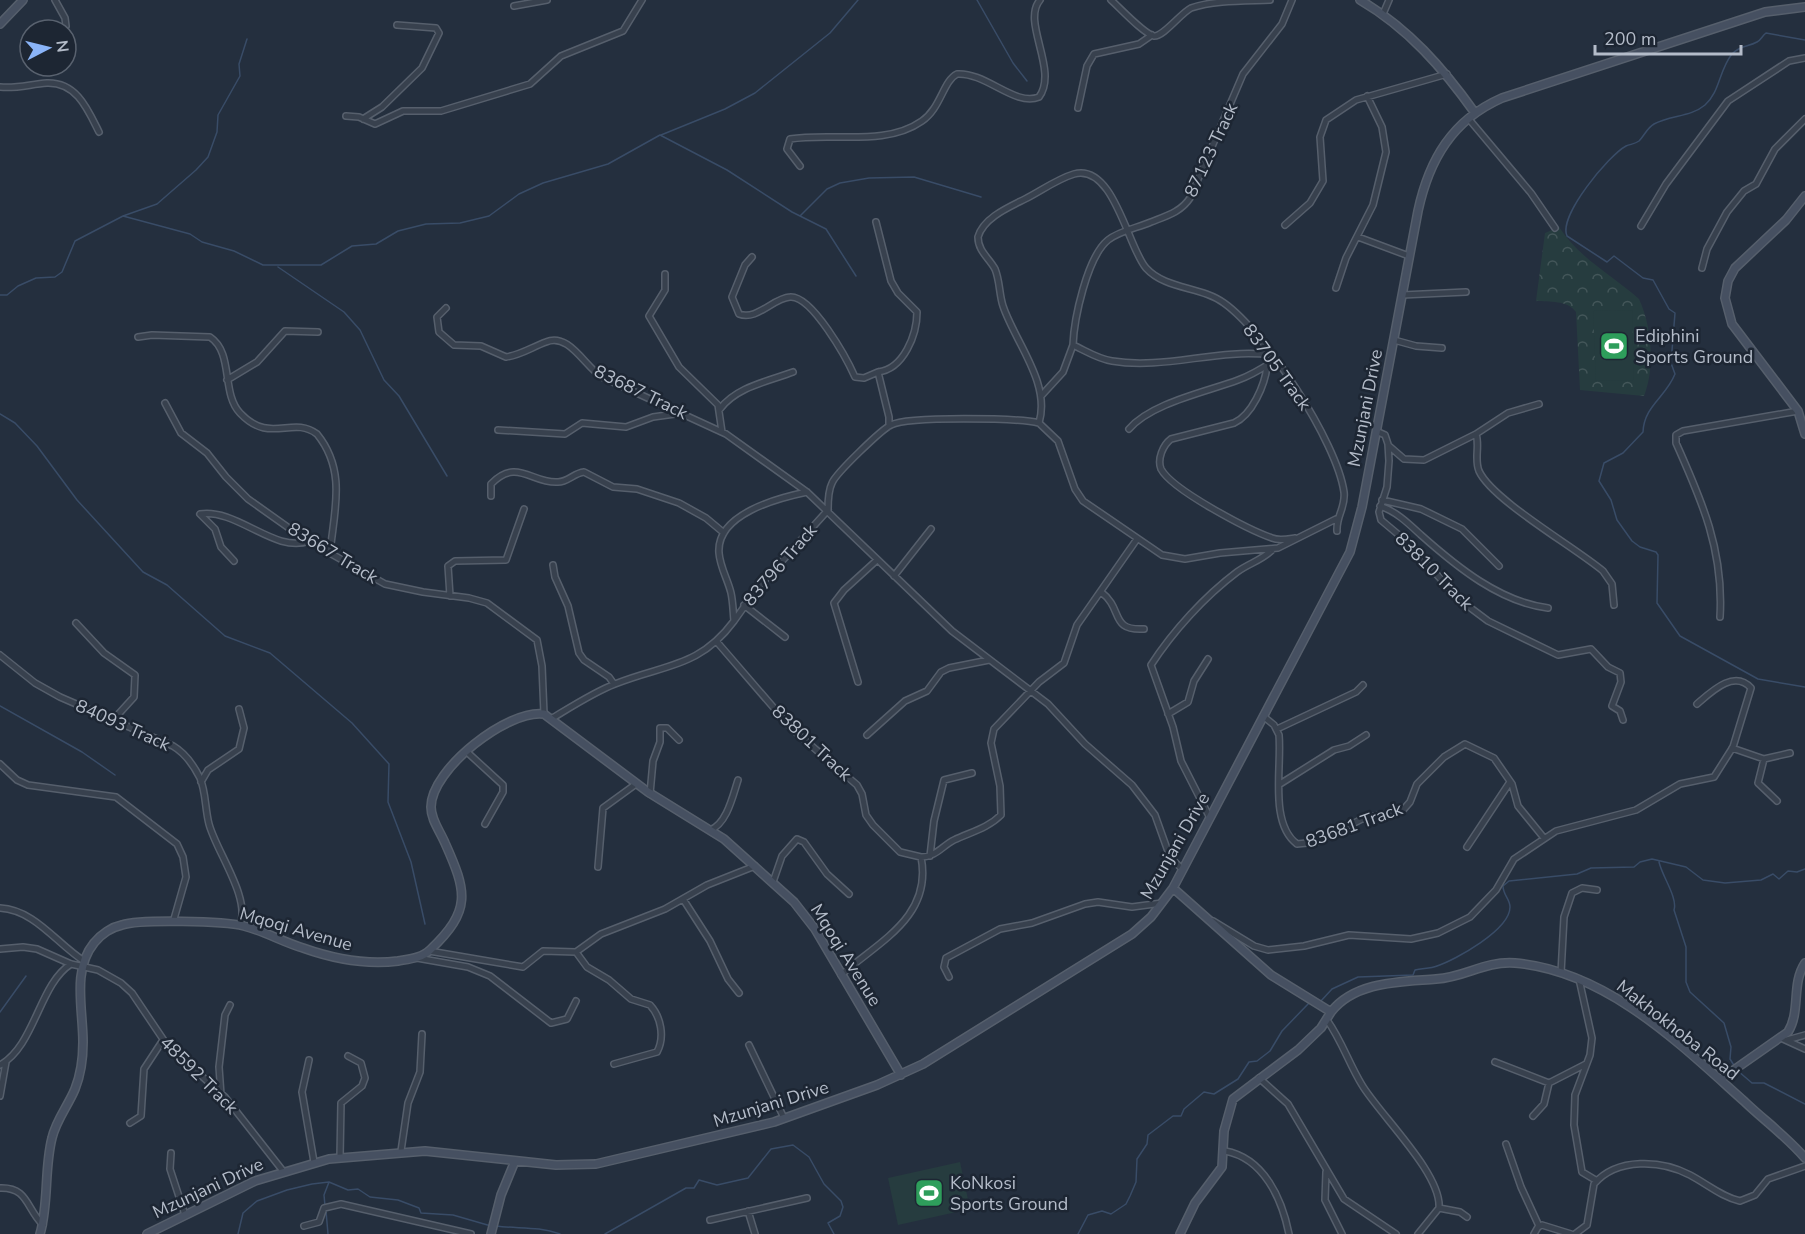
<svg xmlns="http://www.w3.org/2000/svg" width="1805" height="1234" font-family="'Nunito Sans',sans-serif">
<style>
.park{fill:url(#park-crowns)}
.garden{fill:#263c3f}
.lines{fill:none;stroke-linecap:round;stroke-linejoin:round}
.stream{stroke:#394c67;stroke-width:1.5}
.street-casing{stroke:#565f6c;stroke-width:8}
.secondary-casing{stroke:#565f6c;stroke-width:10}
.street{stroke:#38414e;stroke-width:5}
.secondary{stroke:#465061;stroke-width:7}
.labels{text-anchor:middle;stroke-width:5;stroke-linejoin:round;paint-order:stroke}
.street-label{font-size:18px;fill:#b4bcc9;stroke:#1d2633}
.poi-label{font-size:18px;fill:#b4bcc9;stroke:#1d2633;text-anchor:start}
</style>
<defs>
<pattern id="park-crowns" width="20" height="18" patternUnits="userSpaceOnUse" patternTransform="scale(1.5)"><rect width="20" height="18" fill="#263c3f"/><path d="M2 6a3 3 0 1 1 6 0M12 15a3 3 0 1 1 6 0" fill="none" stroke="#435659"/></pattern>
</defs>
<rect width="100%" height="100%" fill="#242f3e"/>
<!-- park -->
<path class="park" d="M1559,227C1579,258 1612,275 1639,299C1652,327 1655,368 1644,396L1580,390L1576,312C1567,300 1550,302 1536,301L1545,233Z"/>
<!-- garden -->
<path class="garden" d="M1632,310L1634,380L1596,381L1593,311Z
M960,1162L970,1209L898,1225L888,1178Z"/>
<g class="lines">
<!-- stream -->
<path class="stream" d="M977,0L1013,63L1027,81
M1805,40L1766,33C1762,36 1761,40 1757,42C1748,47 1740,45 1732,54C1719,70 1720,92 1705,105C1691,117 1670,115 1654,124C1647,128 1644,136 1639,141C1635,144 1631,144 1626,146C1609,155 1558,216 1567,236L1607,262L1614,256L1643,278L1653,280L1669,309L1675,313L1671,363L1675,374C1666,397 1644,406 1643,432L1623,453L1604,463L1599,481L1611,500L1617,520L1632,541L1640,547L1656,552L1658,555L1657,603L1680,636L1758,679L1805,687
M661,135L725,109L755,93L830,33L858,0
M123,216L190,234L202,242L234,251L263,265H321L352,246L376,244L398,231L426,224L460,223L489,216L519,194L543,183L608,164L660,135L727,170L792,212L826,229L856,276
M800,216L827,189L840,183L869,178L914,177L981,197
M278,267L344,312L360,330L384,380L399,396L447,476
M0,295H7L18,286L36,278L55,277L62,272L75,241L123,216L157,204L196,170L208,157L217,132L218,115L240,76L239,64L247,39
M0,414L15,423L37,446L77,500L143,572L167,585L225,636L270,653L352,723L389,764L388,802L411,862L425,924
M0,706L82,752L115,775
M1659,862C1662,876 1678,898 1674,910L1686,947V982L1690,992L1724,1023L1731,1047L1730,1059L1735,1067
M1320,1002L1332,989L1358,977L1413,975L1415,970C1422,968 1430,969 1437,966C1455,960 1510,930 1510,907C1510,899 1503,895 1503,886L1509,881L1577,874L1591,868L1634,867L1640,862L1652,859L1686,867L1703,880L1725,883L1761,880L1773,874L1779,879L1788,871L1797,872L1805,869
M0,1012L26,976
M1738,1071L1752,1083H1764L1805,1104
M325,1206L324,1195L329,1182
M326,1211L328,1234
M496,1226C518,1229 538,1226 560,1234
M238,1234L243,1213L257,1201L287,1190L312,1184L329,1182L348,1190L358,1189L370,1197L398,1200L419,1208L421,1213L453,1215L491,1226
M605,1234L686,1188H694L699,1180L717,1185L748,1178L771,1149L793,1145L809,1157L824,1184L841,1201L843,1207L840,1216L828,1223L834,1234
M1078,1234L1088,1215L1102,1211L1111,1214L1126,1204L1130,1196L1136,1182L1137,1159L1147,1144L1148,1135L1173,1116H1181L1184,1109L1204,1092L1214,1094L1238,1079L1249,1062L1257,1061L1270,1051L1282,1031L1309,1003H1312"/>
<!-- street casing -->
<g class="street-casing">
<path id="street" d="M55,0L65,18L66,26
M1111,0C1120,8 1144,34 1154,36C1163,37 1181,13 1191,8C1214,0 1246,1 1270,0
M514,6L547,0
M1383,14L1389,0
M0,87C16,89 31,84 47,83C77,82 88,110 99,132
M1078,108L1087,66L1094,54L1139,44L1152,35
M346,116L359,117L375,124L403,111H441L530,84L561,56L623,31L642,0
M1468,118L1531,193L1555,228
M363,119L382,107L422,68L439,33L436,28L397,25
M800,166L787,149L790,139C832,132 885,147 922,121C941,108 943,81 957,74C986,72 1015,107 1039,97C1059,70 1021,22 1040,0
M876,222L891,281L898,293L917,312C917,334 904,369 878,372
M1285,225L1310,203L1323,181L1320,137L1326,120L1356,100L1447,74
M1641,226L1666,184L1728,101L1789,61L1805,58
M1358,237L1409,256
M752,257L745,265L732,297L739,314C757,321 773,298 790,297C812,295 847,359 855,377L864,378L878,372L889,417V426
M1702,268L1707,249L1727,212L1744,191L1756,184L1775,149L1805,119
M665,274V290L649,316L679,367L718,405L722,432
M1336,288L1346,258L1373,205L1386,152L1382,127L1367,96
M1402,295L1466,292
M446,308L437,317L439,332L454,345L481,346L506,357C521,355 532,347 546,342C569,332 585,367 602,377L726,434L807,492L952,631L1048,704L1085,744L1132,785L1155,815L1170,857L1182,869
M138,337L152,335L210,337C234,353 221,393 240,413C270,445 292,415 317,434C347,471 334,511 330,553
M1394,340L1416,346L1442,348
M1271,355C1218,348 1165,370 1112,361C1098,359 1086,351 1073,345C1074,319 1087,257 1108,240C1119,231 1137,228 1151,222C1166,216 1181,212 1190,198L1243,74L1282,24L1292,0
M1267,366C1265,385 1252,415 1234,423L1171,439C1163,445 1157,459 1161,469C1172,490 1249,530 1272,538C1279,541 1288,539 1295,538
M227,380L257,362L285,331L318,332
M1041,396L1063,372L1073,345
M165,403L181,433L207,453L226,477L248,499L303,538L385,584L423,592L469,598L487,603L537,640L542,666L544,714
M720,409C736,387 769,381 793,372
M1039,423C1051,383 1015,342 1003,306C999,294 1000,281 995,269C989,258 978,251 978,237C983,218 1009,207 1025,199C1041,191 1057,179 1074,174C1114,163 1128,248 1146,268C1166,290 1201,286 1224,303C1265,332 1337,442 1344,492C1346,507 1336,516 1337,531
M1129,429C1151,403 1206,392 1238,380C1252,375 1263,368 1275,360
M498,430L565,434L582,423L626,427L653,417L682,413
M1376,431L1385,435L1388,444L1389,461L1387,487L1379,512L1381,520L1406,541L1460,600L1488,621L1558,655L1591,649L1608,667L1620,673L1621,682L1612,706L1620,711L1623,720
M1476,434C1480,446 1474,459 1479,471C1492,500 1576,548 1603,571L1612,584L1614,605
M1389,446L1404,459L1424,460L1476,434L1508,413L1539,404
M491,496V484C517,457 532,484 558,482C568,482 574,473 584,472L613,487L637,489L679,503L706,518L724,533
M1382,500L1421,509L1462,529L1499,566
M1380,506C1397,512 1408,523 1421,535C1457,567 1500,602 1548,608
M828,510C828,501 828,491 832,483C836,473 882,429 891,425C908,416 1019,418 1039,423L1058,441L1075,489L1083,501L1162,555L1185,559L1220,553L1278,548L1336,519
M234,561L221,547L215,529L200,514C237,508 275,554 309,541
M553,565L555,577L568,606L579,653L584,660L609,677L614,684
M894,576L931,529
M1101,592C1124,609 1109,631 1144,629
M450,596L448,566L455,561L506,560L524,509
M744,605L785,637
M1720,617C1724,551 1702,501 1676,443V435L1683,431L1798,411
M734,621L756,590L828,510
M76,623L104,653L135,675L134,697L114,719
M717,642L792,729L857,785L862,794L866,815L873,825L900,852L921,857C933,917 878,942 841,975
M0,655L35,683L60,697L173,746C185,753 194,766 200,778C206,792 205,809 209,824C216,851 251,898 240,925
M858,682L834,603L844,590L877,560
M1168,714L1188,702L1194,681L1208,659
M1263,716L1274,725L1279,735C1282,767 1269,823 1297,844L1317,842L1362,819L1403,810L1410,802L1417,784L1444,757L1465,744L1494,758L1512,784L1518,806L1544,838
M551,719C571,707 594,692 615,684C665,664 699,668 734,621C733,611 733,602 731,593C728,580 720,567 719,553C716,514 778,498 807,492
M1277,729L1356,692L1363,685
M867,735L905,701L927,691L941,672L949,668L989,660
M1732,748L1764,759L1790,753
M467,752L503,785V792L485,824
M1764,759L1758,783L1777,801
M0,764L17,780L28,785L116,797L177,844L183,857L186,877L174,919
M201,782L208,770L239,749L244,728L239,709
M1280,784L1334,750L1349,746L1366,735
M650,794L653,761L660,742V728H667L679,740
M1210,818L1181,761L1173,727L1151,665C1173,631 1205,596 1237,572C1249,563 1263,560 1273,549
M710,830C727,824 733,795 738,780
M1467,847L1510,782
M930,856L934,821L944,780L972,773
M921,857C936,857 942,846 954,840C971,832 988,828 1001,815L1000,786L991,743L994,729L1039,682L1064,663L1077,625L1137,539
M598,867L603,808L636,784
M773,882L782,856L797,839L804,842L827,874L849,894
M683,899L710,941L728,979L739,993
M0,908C35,910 56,943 84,961
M1213,921L1254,946L1268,950L1304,946L1349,935L1411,939L1438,933L1470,917L1496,890L1514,859L1556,831L1636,810L1680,784L1714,777L1733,747L1751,688C1734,669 1711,692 1697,704
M0,949L23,947L37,949L71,964L98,970L121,983L132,993L167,1045L225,1097L283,1171
M429,951L523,967L543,951L576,952L601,934L665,909L707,885L755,866
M576,952L587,967L609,980L631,999L650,1005C661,1017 665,1037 657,1052L614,1064
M417,958L468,967L490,976L551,1023L567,1019L576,1001
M1561,973L1564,917L1572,893L1582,888L1597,890
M949,977L944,967L946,958L1000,929L1032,923L1085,904L1098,902L1132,907L1162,903
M1579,979L1592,1038L1590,1055L1575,1095L1574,1125L1582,1172L1597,1181
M1327,1020C1342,1041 1349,1064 1362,1085C1380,1115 1442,1174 1439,1208L1418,1234
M1781,1038L1805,1049
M1787,1040L1805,1035
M749,1045L784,1118
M309,1060L302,1092L314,1162
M1495,1062L1549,1083L1586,1064
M0,1065C35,1046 39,984 71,964
M1259,1078L1288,1104L1344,1199L1396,1234
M221,1095L219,1067L225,1015L230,1005
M0,1096L6,1062
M1533,1116L1544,1104L1549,1083
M130,1123L141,1116L144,1069L163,1040
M1506,1144L1521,1187L1539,1226
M401,1151L408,1103L420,1072L422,1034
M1225,1151C1264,1158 1282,1199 1289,1234
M171,1153L170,1169L185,1215
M340,1157L341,1103L362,1086L365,1078L361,1063L348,1056
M1326,1172L1325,1200L1342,1234
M0,1188C28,1187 26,1208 43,1225
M1439,1208L1460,1212L1467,1217
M748,1211L755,1234
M710,1220L807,1198
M304,1226L319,1222L324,1208L341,1204L471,1234
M1534,1234L1538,1227L1542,1225L1571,1234
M1575,1234L1587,1225L1594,1184C1617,1157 1662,1160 1690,1175C1707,1184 1722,1197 1740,1201L1755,1195L1768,1179L1805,1166"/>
</g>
<!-- secondary casing -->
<g class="secondary-casing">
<path id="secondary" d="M1360,0C1408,28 1443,68 1475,113
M0,24L23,0
M1805,196L1786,220L1735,268L1728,281L1725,298L1732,324L1798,411L1805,434
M1173,888L1271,975L1331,1012C1355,981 1401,982 1436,979C1467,977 1483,961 1515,963C1607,971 1680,1044 1745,1102C1765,1121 1787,1137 1805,1158
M1721,1079L1788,1032C1801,1011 1791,984 1805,963
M40,1234C49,1203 44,1169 52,1138C56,1120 68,1106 75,1089C81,1074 83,1058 83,1042C83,1009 72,970 94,943C101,934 112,927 122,925C140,919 224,921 244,926C264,931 283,942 303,948C334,959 366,965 398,961C409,959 422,958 430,950C472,910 467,892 445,843C440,831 431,820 431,807C431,769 508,709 544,714L648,792L724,839L794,902L815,929L901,1075
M147,1234L255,1181L329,1159L425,1151L556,1165L596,1164L774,1122L877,1085L923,1064L1132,934L1151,917L1173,888L1350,552L1362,507L1418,211C1429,160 1452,120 1502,98L1765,12L1805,7
M491,1234L501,1195L515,1161
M1180,1234L1195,1203L1222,1167L1224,1131L1233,1099L1298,1050L1321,1028L1331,1012"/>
</g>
<!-- street -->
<use href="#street" class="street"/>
<!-- secondary -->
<use href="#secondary" class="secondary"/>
</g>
<!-- icons -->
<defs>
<g id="stadium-square" transform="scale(1.5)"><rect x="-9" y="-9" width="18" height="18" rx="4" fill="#2e9e5b" stroke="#1d2633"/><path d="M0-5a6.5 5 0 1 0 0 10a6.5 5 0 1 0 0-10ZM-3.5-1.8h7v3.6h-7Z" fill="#fff"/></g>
</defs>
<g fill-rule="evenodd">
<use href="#stadium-square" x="1614" y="346"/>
<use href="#stadium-square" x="929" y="1193"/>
</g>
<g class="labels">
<!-- street labels -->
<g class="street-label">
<text transform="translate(1211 150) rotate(-65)" y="6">87123 Track</text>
<text transform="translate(1277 367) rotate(54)" y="6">83705 Track</text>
<text transform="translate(641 392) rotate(26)" y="6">83687 Track</text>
<text transform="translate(1365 408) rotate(-79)" y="6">Mzunjani Drive</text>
<text transform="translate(333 553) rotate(31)" y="6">83667 Track</text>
<text transform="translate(780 565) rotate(-49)" y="6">83796 Track</text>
<text transform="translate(1434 571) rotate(45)" y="6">83810 Track</text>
<text transform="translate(123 725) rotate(24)" y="6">84093 Track</text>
<text transform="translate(812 743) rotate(43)" y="6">83801 Track</text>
<text transform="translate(1354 825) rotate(-20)" y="6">83681 Track</text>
<text transform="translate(1175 846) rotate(-60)" y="6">Mzunjani Drive</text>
<text transform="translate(296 929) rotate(16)" y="6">Mqoqi Avenue</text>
<text transform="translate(846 955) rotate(58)" y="6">Mqoqi Avenue</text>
<text transform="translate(1678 1030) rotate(38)" y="6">Makhokhoba Road</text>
<text transform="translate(199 1075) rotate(45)" y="6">48592 Track</text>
<text transform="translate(771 1104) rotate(-17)" y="6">Mzunjani Drive</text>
<text transform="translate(208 1188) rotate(-25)" y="6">Mzunjani Drive</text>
</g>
<!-- poi labels -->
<g class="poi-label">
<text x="1635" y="342">Ediphini<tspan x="1635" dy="21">Sports Ground</tspan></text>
<text x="950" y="1189">KoNkosi<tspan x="950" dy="21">Sports Ground</tspan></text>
</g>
</g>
<!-- north arrow -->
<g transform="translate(48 48) rotate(83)"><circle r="28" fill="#1d2633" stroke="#59626f" stroke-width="1.5"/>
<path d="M0-4.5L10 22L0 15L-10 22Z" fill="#8ab4f8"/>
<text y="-9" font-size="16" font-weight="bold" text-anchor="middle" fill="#b4bcc9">N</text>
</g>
<!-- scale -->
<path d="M1595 45v9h146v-9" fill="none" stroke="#b4bcc9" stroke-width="3"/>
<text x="1604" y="45" font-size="18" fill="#b4bcc9" stroke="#1d2633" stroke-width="4.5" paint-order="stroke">200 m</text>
</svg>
